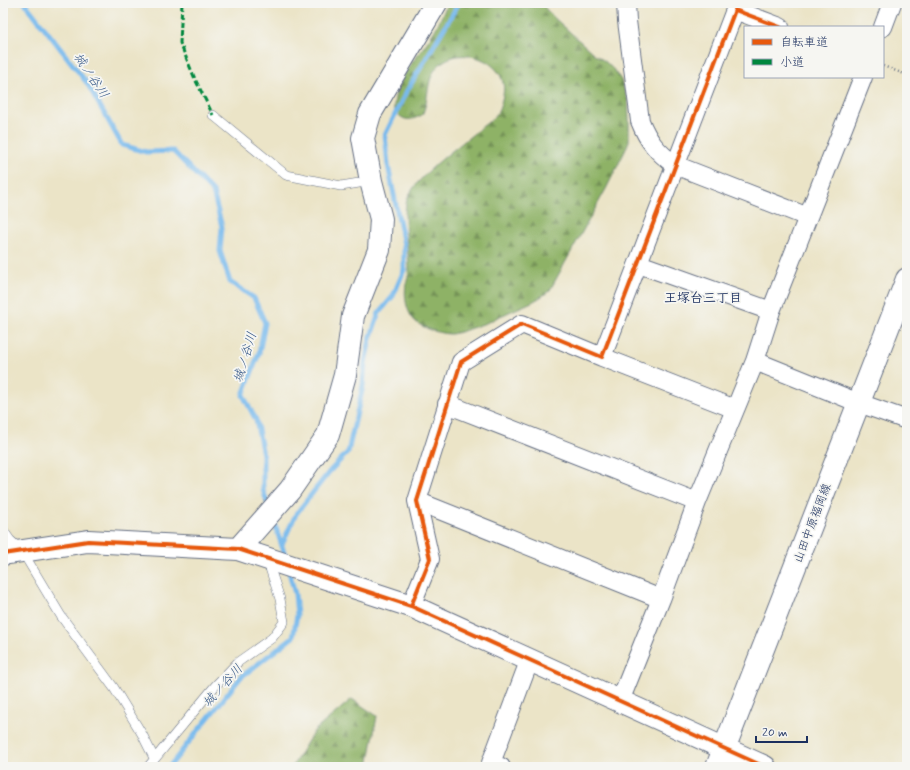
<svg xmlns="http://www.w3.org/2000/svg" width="910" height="770" font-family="Mynerve,'Klee One',sans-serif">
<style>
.forest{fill:url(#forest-firs);stroke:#547062}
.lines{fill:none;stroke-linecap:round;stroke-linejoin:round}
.stream{stroke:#78baed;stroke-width:5}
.lane-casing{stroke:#646e83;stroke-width:10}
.street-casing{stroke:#646e83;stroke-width:20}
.secondary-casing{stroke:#646e83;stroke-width:24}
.path{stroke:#646e83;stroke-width:2.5;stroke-dasharray:1 3;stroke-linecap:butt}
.lane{stroke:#fff;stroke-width:9}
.street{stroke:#fff;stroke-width:18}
.secondary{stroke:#fff;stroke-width:22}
.quiet{stroke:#00873e;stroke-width:3;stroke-dasharray:6 3;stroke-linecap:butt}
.cycleway-casing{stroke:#f6f6f2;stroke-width:6}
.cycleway{stroke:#e8590c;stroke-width:4}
.labels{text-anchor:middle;stroke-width:3.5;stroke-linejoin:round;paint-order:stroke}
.street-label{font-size:12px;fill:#1b2f5e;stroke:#f6f6f2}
.water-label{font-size:13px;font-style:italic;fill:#375989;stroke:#f6f6f2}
.neighbourhood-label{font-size:13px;font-weight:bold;fill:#1b2f5e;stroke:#f6f6f2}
</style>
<defs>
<pattern id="forest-firs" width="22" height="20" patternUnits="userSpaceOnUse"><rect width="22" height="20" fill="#8eb266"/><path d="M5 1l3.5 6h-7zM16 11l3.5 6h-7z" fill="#739157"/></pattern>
</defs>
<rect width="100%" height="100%" fill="#f6f6f2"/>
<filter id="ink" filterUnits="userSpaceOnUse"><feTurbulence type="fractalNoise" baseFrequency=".025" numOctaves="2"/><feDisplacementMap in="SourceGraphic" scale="8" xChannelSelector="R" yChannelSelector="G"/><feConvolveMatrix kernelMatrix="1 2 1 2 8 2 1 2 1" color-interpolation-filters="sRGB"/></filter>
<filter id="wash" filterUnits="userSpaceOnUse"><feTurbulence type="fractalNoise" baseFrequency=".012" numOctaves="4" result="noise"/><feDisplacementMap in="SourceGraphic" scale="16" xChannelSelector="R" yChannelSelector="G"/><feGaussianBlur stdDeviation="0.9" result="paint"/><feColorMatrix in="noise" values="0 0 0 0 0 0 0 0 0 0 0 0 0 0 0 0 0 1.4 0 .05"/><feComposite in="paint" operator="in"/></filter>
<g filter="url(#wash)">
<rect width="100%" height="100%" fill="#ebe4c7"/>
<!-- forest -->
<path class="forest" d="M448,3H541L550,14L594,54L606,62L614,70L621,80L628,101L629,119V141L624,153L606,189L550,290C537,302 521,306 505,314C496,317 489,323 480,325C471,328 460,333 451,334C440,334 422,328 415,321C406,312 404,296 406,284C407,279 409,275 409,269C409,252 401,211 408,197C419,174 458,147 478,130C484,125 494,119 498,112C500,108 502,100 503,95C510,62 461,43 439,65C425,78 430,99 422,115C409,122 402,121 394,109C393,78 422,54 436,28C440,20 444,11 448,3Z
M352,699L377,716L368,767H292L314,731Z"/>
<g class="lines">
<!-- stream -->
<path class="stream" d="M25,3L87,83L122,145L146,152L173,151L213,192L222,227L220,251L230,282L254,298L265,323L259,353L243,395L256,420L263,455V490L268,505
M273,519L286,558
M282,544L296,514L329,472L348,452L363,386L365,363L370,339L379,313L393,296L404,270V245L388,165L385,135L405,94L459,3
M169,767L241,677L293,637L297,615L295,594L289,572"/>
</g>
</g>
<g filter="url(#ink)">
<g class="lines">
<!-- lane casing -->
<g class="lane-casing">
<path id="lane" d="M213,115L286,175L341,186L371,181
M3,530L10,540L22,551L61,616L114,688L142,734L154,758
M148,767L215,686L238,662L272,638L284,622L280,599L267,559"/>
</g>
<!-- street casing -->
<g class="street-casing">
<path id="street" d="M626,3L627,21L640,121C648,141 657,152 675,165L808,217
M883,27L892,3
M639,264L771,311
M602,357L735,409
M755,361L859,403L907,420
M447,404L697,502
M417,501L661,599
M411,606L430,559L417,501L461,362L522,324L602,357L735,10L780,27
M620,701L661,599L697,502L755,361L771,311L863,77
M501,767L491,763L530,659"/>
</g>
<!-- secondary casing -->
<g class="secondary-casing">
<path id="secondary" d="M238,549L290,490L328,435L345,375L353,316L379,250L381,219L371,181L363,138L370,114L436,3
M3,554L88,541L238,549L411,606L765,767
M717,767L907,279"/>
</g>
<!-- path -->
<path class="path" d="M883,66L907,75"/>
<!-- lane -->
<use href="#lane" class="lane"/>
<!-- street -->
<use href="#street" class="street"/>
<!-- secondary -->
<use href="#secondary" class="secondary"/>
<!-- quiet -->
<path class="quiet" d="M182,3L180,43L195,79L213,115"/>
<!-- cycleway casing -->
<g class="cycleway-casing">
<path id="cycleway" d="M3,554L88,541L238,549L411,606L765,767
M411,606L430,559L417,501L461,362L522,324L602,357L735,10L780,27"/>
</g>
<!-- cycleway -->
<use href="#cycleway" class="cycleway"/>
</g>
</g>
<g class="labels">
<!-- street labels -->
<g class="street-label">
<text transform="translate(812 523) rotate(-69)" y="4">山田中原福岡線</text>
</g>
<!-- water labels -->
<g class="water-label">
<text transform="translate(92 75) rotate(56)" y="5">城ノ谷川</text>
<text transform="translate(244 357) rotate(-73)" y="5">城ノ谷川</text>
<text transform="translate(222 685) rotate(-48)" y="5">城ノ谷川</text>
</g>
<!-- neighbourhood labels -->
<g class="neighbourhood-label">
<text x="703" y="302">王塚台三丁目</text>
</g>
</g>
<!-- margin -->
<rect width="910" height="770" fill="none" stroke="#f6f6f2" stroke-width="16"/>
<!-- legend -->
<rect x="744" y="26" width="140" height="52" fill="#f6f6f2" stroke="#9ea6b7"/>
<rect x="752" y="39" width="20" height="6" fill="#e8590c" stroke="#9ea6b7"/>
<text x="780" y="46" font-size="12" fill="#1b2f5e">自転車道</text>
<rect x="752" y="59" width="20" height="6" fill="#00873e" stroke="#9ea6b7"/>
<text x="780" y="66" font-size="12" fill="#1b2f5e">小道</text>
<!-- scale -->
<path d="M756 736v6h51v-6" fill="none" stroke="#1b2f5e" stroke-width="2"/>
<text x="762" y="736" font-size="12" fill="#1b2f5e" stroke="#f6f6f2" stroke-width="3" paint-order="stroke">20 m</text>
</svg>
